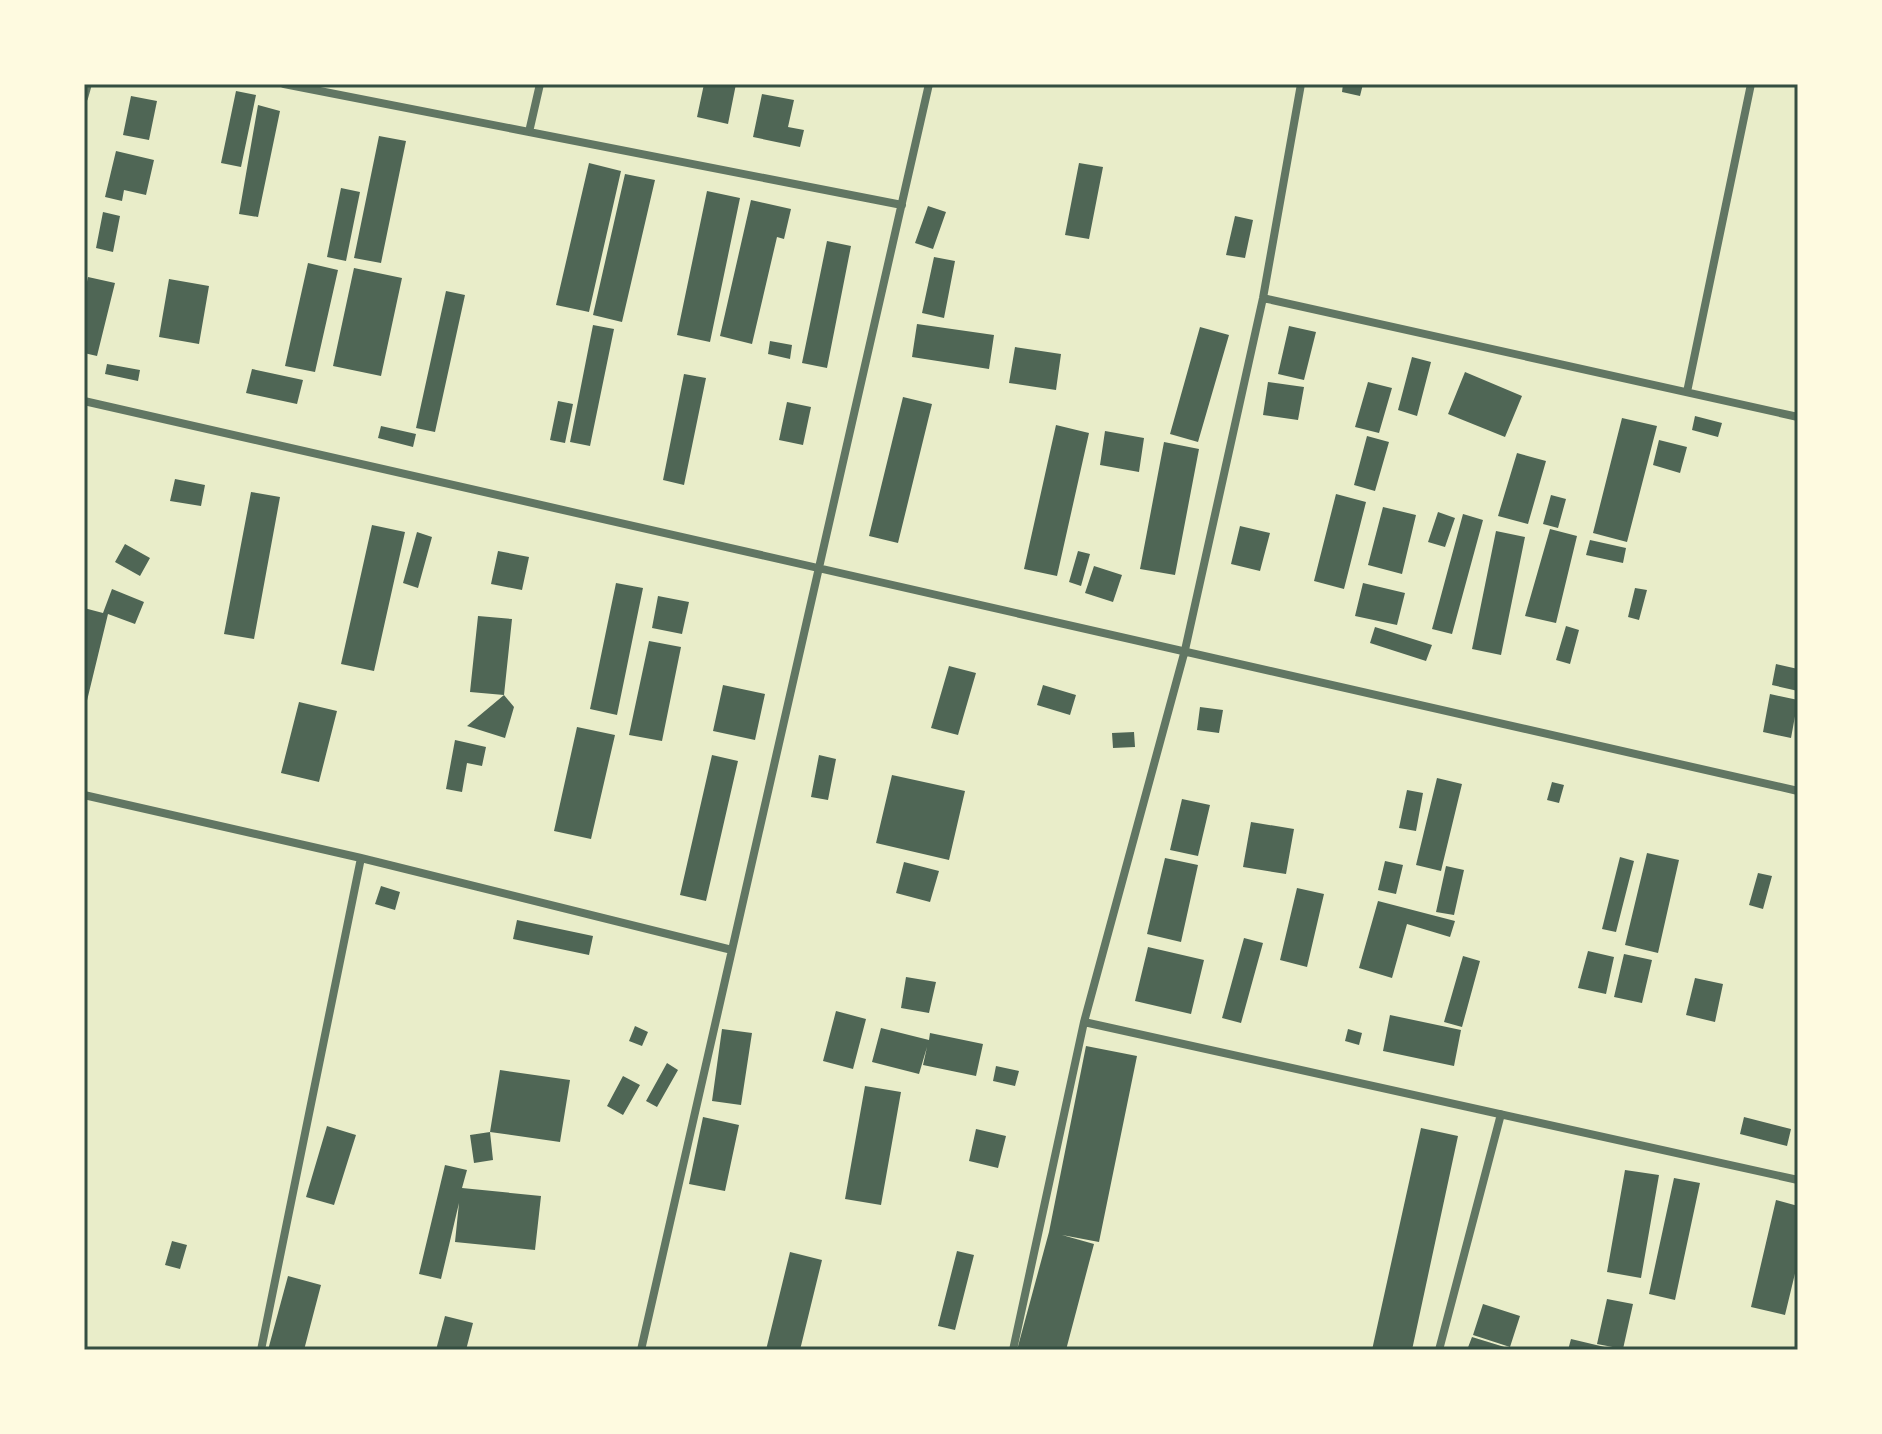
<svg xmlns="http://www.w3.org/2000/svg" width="1882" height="1434" font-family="'DejaVu Sans',sans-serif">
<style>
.building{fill:#4f6655}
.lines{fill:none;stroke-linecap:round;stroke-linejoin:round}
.minor{stroke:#617663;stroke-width:8}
.neatline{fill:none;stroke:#344e41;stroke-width:3}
</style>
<rect width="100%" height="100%" fill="#e9edc9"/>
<!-- building -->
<path class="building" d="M704,84H736L728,124L697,117Z
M1343,84H1363L1360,96L1342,92Z
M236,91L256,95L241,167L221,163Z
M762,94L794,100L788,127L804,130L800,147L753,137Z
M131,96L157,101L149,140L123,135Z
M258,105L280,111L258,217L239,214Z
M379,136L406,141L381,263L354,258Z
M116,151L154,160L146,195L124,190L122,201L105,197Z
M589,163L621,171L589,312L556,305Z
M1079,163L1103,167L1089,239L1065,235Z
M625,174L655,180L622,322L593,315Z
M341,188L360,192L346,261L327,257Z
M707,191L740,198L710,342L677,335Z
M751,200L791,209L784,239L777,237L752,344L720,336Z
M928,206L946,212L933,249L915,243Z
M103,212L120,216L113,252L96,248Z
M1235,216L1253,220L1245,258L1226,255Z
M827,241L851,246L827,368L802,363Z
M934,257L955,261L944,318L922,313Z
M308,263L338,270L315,372L285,366Z
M354,268L402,278L381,376L333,366Z
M88,277L115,283L97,356L84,353V296Z
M169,279L209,286L199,344L159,337Z
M446,291L465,295L435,432L416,428Z
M917,324L994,335L989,369L912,357Z
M593,325L614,329L590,446L570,442Z
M1289,326L1316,332L1304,380L1278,374Z
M1200,327L1229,335L1198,442L1170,434Z
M770,341L792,345L790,359L768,354Z
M1015,347L1061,354L1056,390L1009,383Z
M1412,357L1431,362L1417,416L1398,410Z
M107,364L140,370L138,381L105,374Z
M252,369L303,380L297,404L246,393Z
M1465,372L1522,396L1505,437L1448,414Z
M684,374L706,378L684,485L663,480Z
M1268,382L1304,387L1298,420L1263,415Z
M1368,382L1392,388L1379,433L1355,427Z
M903,397L932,404L898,543L869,536Z
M558,401L573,404L565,443L550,440Z
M787,402L811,407L803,445L779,440Z
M1695,416L1722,423L1718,437L1692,430Z
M1622,418L1657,426L1627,542L1593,533Z
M1056,425L1089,433L1057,576L1024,569Z
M381,426L416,434L413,447L378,438Z
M1105,431L1144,438L1139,472L1100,465Z
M1367,436L1389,442L1375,491L1354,485Z
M1659,440L1687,447L1680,473L1653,465Z
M1164,442L1199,449L1175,575L1140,569Z
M1517,453L1546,461L1528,524L1498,516Z
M175,479L205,485L201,506L170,501Z
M251,492L280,497L254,639L224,634Z
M1336,494L1366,502L1344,589L1314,581Z
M1551,495L1566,499L1558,528L1543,524Z
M1383,507L1416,515L1402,574L1368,565Z
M1438,512L1455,518L1445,547L1428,542Z
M1463,514L1483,520L1452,634L1432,629Z
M372,525L405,532L374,671L341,664Z
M1240,526L1270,533L1260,571L1231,564Z
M1550,529L1577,536L1556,623L1525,616Z
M1496,531L1525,537L1501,655L1472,649Z
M417,532L432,537L418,588L403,583Z
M1590,540L1626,548L1623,563L1586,555Z
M125,544L150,558L140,576L115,562Z
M498,551L529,557L522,590L491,584Z
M1078,551L1090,554L1081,586L1069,582Z
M1094,566L1122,575L1113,602L1085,593Z
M616,583L643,588L617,715L590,709Z
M1363,583L1405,593L1397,625L1355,616Z
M1635,588L1647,590L1639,620L1628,617Z
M112,589L144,602L135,624L108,614L84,713V608L103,613Z
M658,596L689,602L682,634L652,628Z
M478,616L512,619L504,695L470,692Z
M1566,626L1579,630L1570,664L1556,660Z
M1375,627L1432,645L1426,661L1370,643Z
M649,641L681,647L662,741L629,735Z
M1776,664L1798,669V691L1772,685Z
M949,666L976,673L958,735L931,728Z
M723,685L765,694L755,740L713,731Z
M1043,685L1076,695L1070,715L1037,705Z
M1770,694L1798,700L1791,738L1763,732Z
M504,695L514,707L505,738L467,726Z
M299,702L337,711L319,782L281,773Z
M1200,707L1223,710L1219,733L1197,730Z
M577,727L615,735L591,839L554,831Z
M1134,732L1135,747L1113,748L1112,733Z
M455,740L486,747L482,766L467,763L462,792L446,789Z
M712,755L738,761L706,901L680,895Z
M819,755L836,759L828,800L811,797Z
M892,775L965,791L949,860L876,843Z
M1437,778L1462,784L1441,871L1416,865Z
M1552,782L1564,785L1559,803L1547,800Z
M1407,790L1423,793L1416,831L1399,828Z
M1182,799L1210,805L1198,856L1170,850Z
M1251,822L1294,829L1286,874L1243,867Z
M1647,853L1679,860L1658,953L1625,945Z
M1620,857L1634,861L1616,932L1602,929Z
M1165,858L1198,865L1181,942L1147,934Z
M1385,861L1403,865L1396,894L1378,890Z
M904,862L939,871L930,902L896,893Z
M1446,866L1464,870L1454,915L1436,912Z
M1758,873L1772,876L1763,909L1749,905Z
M381,886L400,892L395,910L375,904Z
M1297,888L1324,894L1307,967L1280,960Z
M1378,901L1455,921L1450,937L1407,924L1392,978L1359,968Z
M517,920L593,936L589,955L513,939Z
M1244,938L1263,943L1241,1023L1222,1018Z
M1148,947L1204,960L1191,1014L1135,1001Z
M1588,951L1614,957L1606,994L1578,988Z
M1624,954L1652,960L1642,1003L1614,997Z
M1463,956L1480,961L1462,1027L1444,1022Z
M906,977L936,982L929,1013L901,1008Z
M1695,978L1723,984L1715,1022L1686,1015Z
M836,1011L866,1019L853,1069L823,1061Z
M1390,1015L1461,1030L1454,1066L1383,1051Z
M635,1026L648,1032L642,1046L629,1041Z
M881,1028L929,1040L930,1033L983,1044L976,1076L923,1065L927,1047L919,1074L872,1062Z
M722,1029L752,1033L741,1105L712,1101Z
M1348,1029L1362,1033L1359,1045L1345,1041Z
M1086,1046L1137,1056L1099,1242L1062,1235L1094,1244L1066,1350H1017L1049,1232Z
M667,1063L678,1070L657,1107L646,1101Z
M996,1066L1019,1071L1015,1086L993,1081Z
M500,1070L570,1080L560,1142L490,1132Z
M623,1076L640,1085L623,1115L607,1106Z
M865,1086L901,1092L881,1205L845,1199Z
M703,1117L739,1125L725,1191L689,1184Z
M1744,1117L1791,1129L1787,1146L1740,1134Z
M327,1126L356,1135L334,1205L306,1197Z
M1421,1128L1458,1136L1412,1350H1372Z
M976,1129L1006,1136L998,1168L969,1161Z
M490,1132L493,1160L474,1163L470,1135Z
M445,1165L467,1170L462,1188L541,1196L535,1250L455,1242L459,1203L441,1279L419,1274Z
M1625,1170L1659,1175L1641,1278L1607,1272Z
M1674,1178L1700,1183L1675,1300L1649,1294Z
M1776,1200L1798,1206V1261L1785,1315L1751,1307Z
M172,1241L187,1245L180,1269L165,1265Z
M957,1251L974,1255L955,1330L938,1326Z
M790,1252L822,1260L800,1350H766Z
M288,1276L321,1285L304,1350H268Z
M1607,1299L1633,1304L1623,1349L1597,1344Z
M1483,1304L1520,1316L1510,1347L1473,1335Z
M445,1316L473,1323L466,1350H436Z
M1472,1337L1511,1349V1350H1467Z
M1571,1339L1613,1349V1350H1568Z"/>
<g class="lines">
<!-- minor -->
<path class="minor" d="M284,84L902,205
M84,98L88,84
M529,132L540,84
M1263,298L1798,417
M1687,392L1751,84
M84,401L1798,791
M84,795L361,858L732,950
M1084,1022L1798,1180
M261,1350L361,858
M641,1350L929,84
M1013,1350L1084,1022L1185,650L1263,298L1301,84
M1439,1350L1501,1114"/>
</g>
<!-- border -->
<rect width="1882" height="1434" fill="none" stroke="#fefae0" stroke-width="172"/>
<rect x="86" y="86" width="1710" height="1262" class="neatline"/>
</svg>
